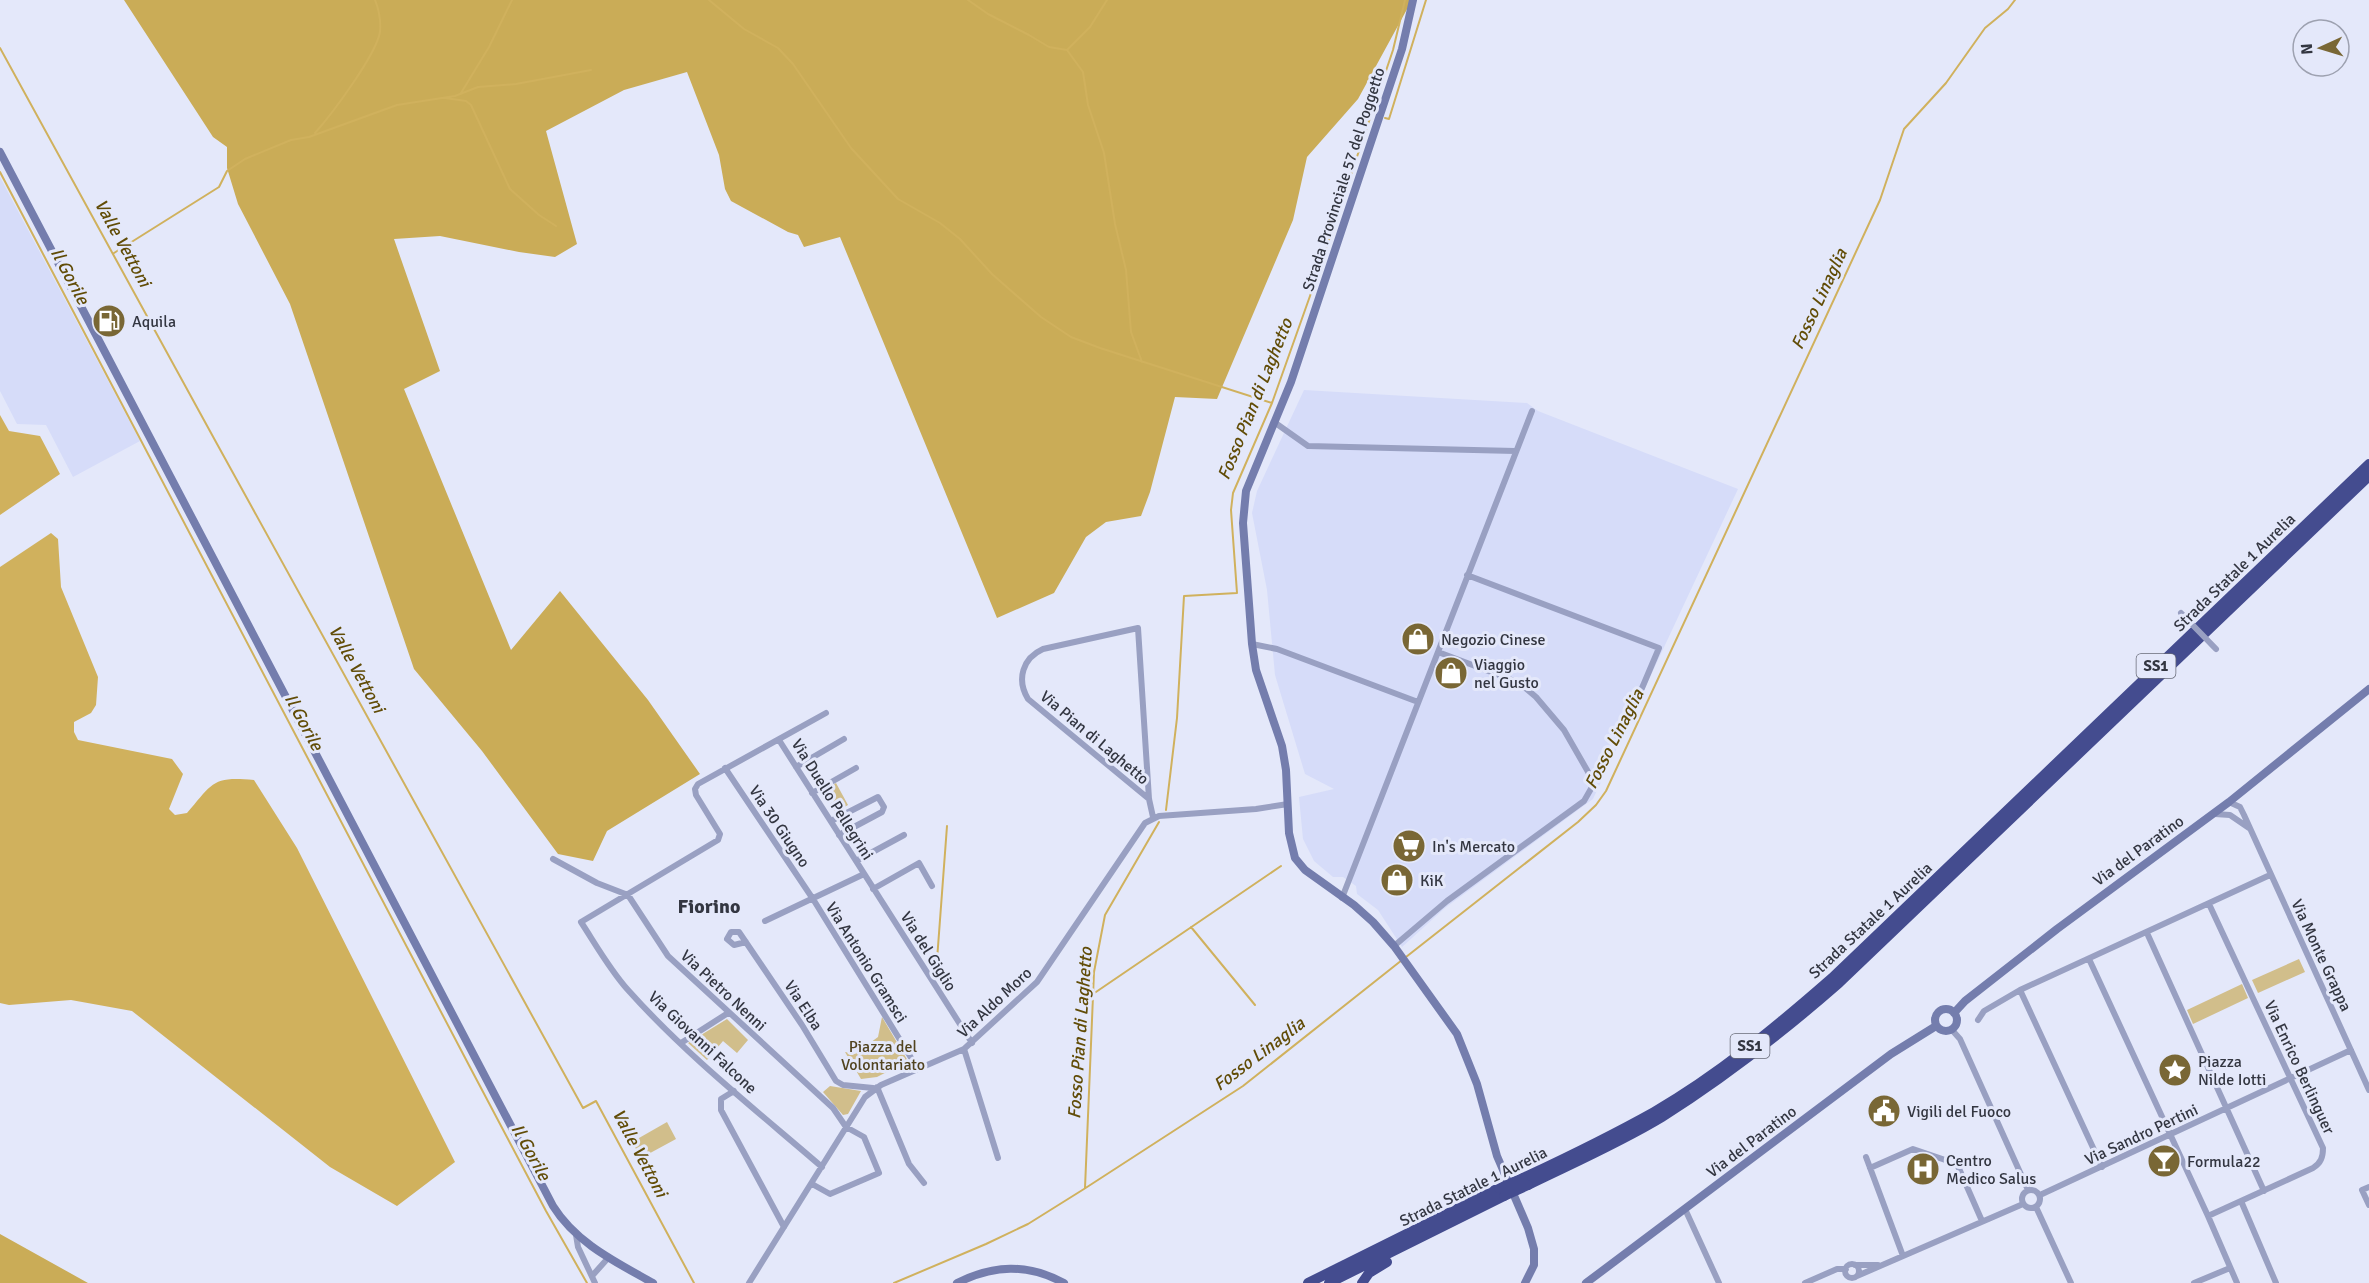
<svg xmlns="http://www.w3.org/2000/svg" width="2369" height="1283" font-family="Signika,sans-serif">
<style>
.built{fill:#d6dcf9}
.green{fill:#d1be8b}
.forest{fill:#caac57}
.water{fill:#d0b15d}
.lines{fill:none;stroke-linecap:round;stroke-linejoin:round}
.stream{stroke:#d0b15d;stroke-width:2}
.street{stroke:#99a0c2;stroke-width:6}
.secondary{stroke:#747dad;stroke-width:8}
.highway{stroke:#444c8f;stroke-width:10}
.street-bridge{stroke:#99a0c2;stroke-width:6}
.highway-bridge{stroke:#444c8f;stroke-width:10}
.labels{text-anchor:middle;stroke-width:6;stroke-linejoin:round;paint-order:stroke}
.shield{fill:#e4e8fa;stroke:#686b78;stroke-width:1.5}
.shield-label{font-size:15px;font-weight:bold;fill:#333641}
.street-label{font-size:16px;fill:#333641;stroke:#e4e8fa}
.poi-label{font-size:16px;fill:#333641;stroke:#e4e8fa;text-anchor:start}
.park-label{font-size:16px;fill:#51431f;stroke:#e4e8fa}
.water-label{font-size:18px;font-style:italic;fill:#614c07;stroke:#e4e8fa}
.quarter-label{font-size:20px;font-weight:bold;fill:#333641;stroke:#e4e8fa}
</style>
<rect width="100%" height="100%" fill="#e4e8fa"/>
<!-- built -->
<path class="built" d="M0,177L140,441L73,477L46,425L17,424L0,391Z
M1304,390L1527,403L1538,411L1738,489L1593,799L1445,908L1402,947L1378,910L1357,894L1356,886L1343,877H1333L1314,861L1303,839L1299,797L1334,789L1305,774L1275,675L1267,590L1252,513L1257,491Z"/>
<!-- green -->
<path class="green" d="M836,783L848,805L835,812L823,791Z
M2299,959L2305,972L2258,993L2252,980Z
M2242,984L2248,998L2193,1024L2187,1010Z
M882,1017L908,1061L877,1077L861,1079L845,1052L855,1054L878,1037Z
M727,1019L748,1040L737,1053L723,1041L707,1060L688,1043Z
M830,1086L861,1091L848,1114L843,1115L823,1092Z
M667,1122L676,1139L641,1158L632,1142Z"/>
<!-- forest -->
<path class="forest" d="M124,0H1412L1358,99L1307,157L1293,220L1217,399L1175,397L1150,492L1141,516L1106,522L1086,537L1054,593L997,618L840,237L804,247L798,235L788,232L731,201L725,189L719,155L687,72L624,90L546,131L577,244L555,257L519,252L440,236L394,239L440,371L404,389L511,650L560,591L648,700L700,774L607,831L593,861L558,854L482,751L414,669L290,304L238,204L227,168V147L213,137Z
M0,1234L88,1283H0Z"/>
<!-- water -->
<path class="water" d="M0,415L9,431L40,436L60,474L0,515Z
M51,533L58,539L61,587L98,677L96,705L91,713L74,722V732L78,740L172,759L183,774L169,809L175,815L187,813C213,783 212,776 254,780L297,848L455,1162L397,1206L330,1167L132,1011L71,1000L9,1005L0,1003V567Z"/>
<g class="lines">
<!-- stream -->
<path class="stream" d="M709,0L744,29L778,48L793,64L851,148L898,199L940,223L960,239L992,274L1041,317L1071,337L1100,348L1272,403
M968,0L988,14L1029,35L1049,47L1067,50L1083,72L1088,105L1104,153L1115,224L1126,270L1131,332L1142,362
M0,48C193,402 389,755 583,1108L596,1101L694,1283
M1068,49L1090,27L1107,0
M461,93L489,47L512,0
M445,98L466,101L471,105L510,189L539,215L556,226
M1385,118L1389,119L1426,0
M315,133C332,114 376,55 380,32C381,21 379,10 375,0
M0,172L472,1071L546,1211L587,1283
M114,253L219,187L227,171L245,159L291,140L309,137L397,105L455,96L478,87L516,84L591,70
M1166,810L1177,718L1184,596L1237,593L1231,510L1233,493L1272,403L1310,296L1393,50L1405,0
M1191,927L1255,1005
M1406,957L1578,822L1596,805L1606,791L1880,200L1904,129L1946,83L1985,28L2008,9L2015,0
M933,972L937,960L947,826
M1093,994L1281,866
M1085,1188L1094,972L1105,915L1159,822
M894,1283L986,1244L1028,1224L1084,1189L1243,1086L1402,960"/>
<!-- street -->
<path class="street" d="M1274,422L1308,446L1515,451
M1467,575L1659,648L1628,721
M1252,644L1277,649L1418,702
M779,740L972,1043
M796,767L844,739
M725,768L813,899L918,1069
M812,793L856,768
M1149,799L1028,699C1016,679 1023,658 1043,649L1138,628L1149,799L1153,817
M2229,802L2240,807L2244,815L2369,1090
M2215,814L2230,815L2249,828
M831,821L878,797L884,807L882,812L839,835
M553,859L597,883L628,895L668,956L833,1108L846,1127L864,1137L879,1173L830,1194L812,1184
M856,861L904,835
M873,889L919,863L932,886
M1342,898L1532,411
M765,921L864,874
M2147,933L2264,1191
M746,942L734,945L727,939L731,932H739L802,1025L836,1081L843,1085L873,1088
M1394,946L1447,901L1584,801L1592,787L1591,777L1564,730L1536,697L1522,685L1507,678L1438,652
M2089,959L2208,1216L2237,1283
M2020,990L2102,1167
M1978,1020L1984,1011L2020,990L2270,875
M1952,1030L1960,1039L2028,1190
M681,1043L728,1013
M964,1049L998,1158
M877,1087L909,1164L924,1183
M734,1091L721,1099V1110L784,1227
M1866,1157L1903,1256
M822,1167C756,1110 686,1055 628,990C610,970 596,945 581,922L718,840L720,834L696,795L695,789L698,784L826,713
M1870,1168L1913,1149L1957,1164L1982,1221
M2369,1187L2362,1190L2369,1205
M2022 1199a9 9 0 1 1 18 0a9 9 0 1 1-18 0Z
M2040,1195L2351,1050
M2241,1201L2276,1283
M2036,1207L2071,1283
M1685,1209L1719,1283
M2208,1216L2313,1168C2321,1163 2323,1157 2323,1148L2209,904
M576,1235L578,1247L595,1283
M1845 1271a7 7 0 1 1 14 0a7 7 0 1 1-14 0Z
M1855,1265H1878
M592,1276L609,1257
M1857,1276L2023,1204
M749,1283L865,1097L881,1085L964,1049L1037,982L1145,823L1159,816L1256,809L1288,804
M1805,1283L1837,1269H1846
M2194,1283L2230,1268"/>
<!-- secondary -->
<path class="secondary" d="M1413,0L1402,49L1291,382L1246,491L1243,523L1252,644L1256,670L1282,746L1286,770L1289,833L1295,858L1305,870L1354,905L1373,922L1394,946L1457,1034L1477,1084L1497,1156L1528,1228L1534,1249V1265L1525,1283
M0,152L553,1206C576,1243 616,1262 653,1283
M1935 1020a11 11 0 1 1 22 0a11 11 0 1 1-22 0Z
M1954,1013L1965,1001L2057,929L2229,802L2369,689
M957,1283C993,1265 1027,1263 1064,1283
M1586,1283L1891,1054L1936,1026"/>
<!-- highway -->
<path class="highway" d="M1523,1178C1568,1157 1611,1136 1654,1112C1718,1075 1776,1027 1832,978L2369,464
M1528,1185C1573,1163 1619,1143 1662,1117C1725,1077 1783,1032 1839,983L2369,476
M1308,1283L1499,1188
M1329,1283L1504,1196
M1362,1283L1369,1273L1387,1262"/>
<!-- street-bridge -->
<path class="street-bridge" d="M2181,613L2216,649"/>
<!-- highway-bridge -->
<path class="highway-bridge" d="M1499,1188L1523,1178
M1504,1196L1528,1185"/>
</g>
<!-- icons -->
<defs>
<g id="fuel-disc" transform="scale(1.725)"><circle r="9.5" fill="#796735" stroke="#e4e8fa"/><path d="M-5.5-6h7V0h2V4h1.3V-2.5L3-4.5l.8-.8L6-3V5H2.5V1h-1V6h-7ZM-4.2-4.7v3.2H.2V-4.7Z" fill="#fff"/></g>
<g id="shop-disc" transform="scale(1.725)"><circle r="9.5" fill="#796735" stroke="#e4e8fa"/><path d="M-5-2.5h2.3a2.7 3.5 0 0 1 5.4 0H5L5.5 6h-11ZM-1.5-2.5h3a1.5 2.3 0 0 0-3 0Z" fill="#fff"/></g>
<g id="supermarket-disc" transform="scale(1.725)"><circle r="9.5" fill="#796735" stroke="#e4e8fa"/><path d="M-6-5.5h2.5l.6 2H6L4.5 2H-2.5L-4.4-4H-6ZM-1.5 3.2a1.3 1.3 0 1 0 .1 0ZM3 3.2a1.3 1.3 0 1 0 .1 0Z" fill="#fff"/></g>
<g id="sight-disc" transform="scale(1.725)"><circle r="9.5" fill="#796735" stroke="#e4e8fa"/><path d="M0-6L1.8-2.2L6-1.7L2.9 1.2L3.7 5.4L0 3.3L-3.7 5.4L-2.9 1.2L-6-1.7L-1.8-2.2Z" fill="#fff"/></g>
<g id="civic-disc" transform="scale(1.725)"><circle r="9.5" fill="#796735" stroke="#e4e8fa"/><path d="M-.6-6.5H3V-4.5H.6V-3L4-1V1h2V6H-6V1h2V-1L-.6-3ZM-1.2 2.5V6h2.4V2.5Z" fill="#fff"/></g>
<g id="bar-disc" transform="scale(1.725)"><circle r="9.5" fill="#796735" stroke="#e4e8fa"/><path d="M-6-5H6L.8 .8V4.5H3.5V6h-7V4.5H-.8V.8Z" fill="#fff"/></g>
<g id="hospital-disc" transform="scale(1.725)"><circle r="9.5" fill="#796735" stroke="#e4e8fa"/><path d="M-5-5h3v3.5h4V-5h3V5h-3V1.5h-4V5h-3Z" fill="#fff"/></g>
</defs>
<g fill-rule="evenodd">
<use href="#fuel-disc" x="109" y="321"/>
<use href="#shop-disc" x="1418" y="639"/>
<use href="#shop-disc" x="1451" y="673"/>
<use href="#supermarket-disc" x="1409" y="846"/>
<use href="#shop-disc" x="1397" y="880"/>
<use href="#sight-disc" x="2175" y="1070"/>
<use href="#civic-disc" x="1884" y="1111"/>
<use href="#bar-disc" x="2164" y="1161"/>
<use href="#hospital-disc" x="1923" y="1169"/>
</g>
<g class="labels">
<!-- shield labels -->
<g class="shield">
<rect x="2136.5" y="654" width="39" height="24" rx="4.5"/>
<rect x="1730.5" y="1034" width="39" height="24" rx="4.5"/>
</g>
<g class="shield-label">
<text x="2156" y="671">SS1</text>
<text x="1750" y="1051">SS1</text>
</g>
<!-- street labels -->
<g class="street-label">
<text transform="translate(1343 179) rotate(-72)" y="6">Strada Provinciale 57 del Poggetto</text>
<text transform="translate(2234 572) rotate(-44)" y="6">Strada Statale 1 Aurelia</text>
<text transform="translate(1095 737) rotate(40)" y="6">Via Pian di Laghetto</text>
<text transform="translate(833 799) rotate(58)" y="6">Via Duello Pellegrini</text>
<text transform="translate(780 826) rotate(56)" y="6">Via 30 Giugno</text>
<text transform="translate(2138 850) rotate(-36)" y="6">Via del Paratino</text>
<text transform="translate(1870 920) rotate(-43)" y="6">Strada Statale 1 Aurelia</text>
<text transform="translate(929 951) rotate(58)" y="6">Via del Giglio</text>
<text transform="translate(2322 955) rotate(65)" y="6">Via Monte Grappa</text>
<text transform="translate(867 962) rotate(58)" y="6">Via Antonio Gramsci</text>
<text transform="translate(724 990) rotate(43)" y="6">Via Pietro Nenni</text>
<text transform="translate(994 1002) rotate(-43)" y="6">Via Aldo Moro</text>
<text transform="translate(804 1005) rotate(57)" y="6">Via Elba</text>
<text transform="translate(703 1042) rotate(43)" y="6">Via Giovanni Falcone</text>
<text transform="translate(2300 1067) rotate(65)" y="6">Via Enrico Berlinguer</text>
<text transform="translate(2141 1134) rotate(-25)" y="6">Via Sandro Pertini</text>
<text transform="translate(1751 1141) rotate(-37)" y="6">Via del Paratino</text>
<text transform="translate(1473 1186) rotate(-26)" y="6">Strada Statale 1 Aurelia</text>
</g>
<!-- poi labels -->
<g class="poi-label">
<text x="132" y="327">Aquila</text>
<text x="1441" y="645">Negozio Cinese</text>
<text x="1474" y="670">Viaggio<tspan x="1474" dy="18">nel Gusto</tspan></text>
<text x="1432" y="852">In's Mercato</text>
<text x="1420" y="886">KiK</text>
<text x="2198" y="1067">Piazza<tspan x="2198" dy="18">Nilde Iotti</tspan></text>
<text x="1907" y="1117">Vigili del Fuoco</text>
<text x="1946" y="1166">Centro<tspan x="1946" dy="18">Medico Salus</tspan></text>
<text x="2187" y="1167">Formula22</text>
</g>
<!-- park labels -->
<g class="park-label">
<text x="883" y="1052">Piazza del<tspan x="883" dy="18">Volontariato</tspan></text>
</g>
<!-- water labels -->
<g class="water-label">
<text transform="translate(123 243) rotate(61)" y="6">Valle Vettoni</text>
<text transform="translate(70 276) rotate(62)" y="6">Il Gorile</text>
<text transform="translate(1819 299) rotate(-65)" y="6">Fosso Linaglia</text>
<text transform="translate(1255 399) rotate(-68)" y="6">Fosso Pian di Laghetto</text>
<text transform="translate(357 669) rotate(61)" y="6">Valle Vettoni</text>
<text transform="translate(304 722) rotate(62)" y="6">Il Gorile</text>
<text transform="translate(1614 739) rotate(-63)" y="6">Fosso Linaglia</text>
<text transform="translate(1080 1033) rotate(-86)" y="6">Fosso Pian di Laghetto</text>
<text transform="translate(1259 1054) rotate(-37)" y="6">Fosso Linaglia</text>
<text transform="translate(531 1152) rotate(61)" y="6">Il Gorile</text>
<text transform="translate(640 1153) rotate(62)" y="6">Valle Vettoni</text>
</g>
<!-- quarter labels -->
<g class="quarter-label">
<text x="709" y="913">Fiorino</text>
</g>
</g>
<!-- north arrow -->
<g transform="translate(2321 48) rotate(266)"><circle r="28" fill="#e4e8fa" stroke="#9da1b0" stroke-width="1.5"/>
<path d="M0-4.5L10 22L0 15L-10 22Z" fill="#796735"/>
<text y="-9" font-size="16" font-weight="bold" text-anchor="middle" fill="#333641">N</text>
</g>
</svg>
